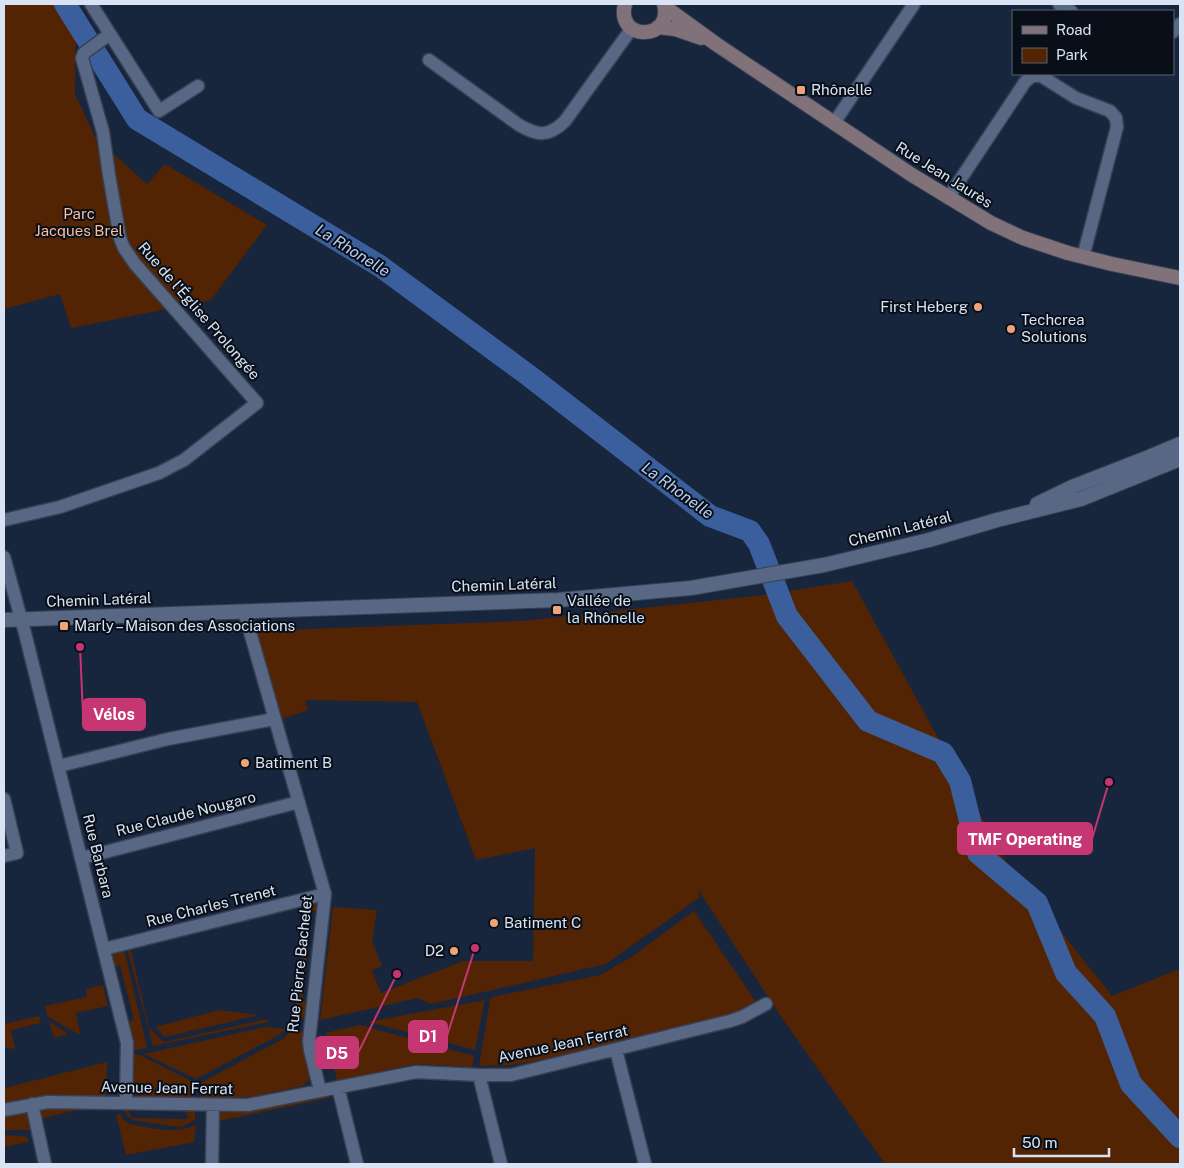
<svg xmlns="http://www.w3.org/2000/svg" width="1184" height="1168" font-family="'Public Sans',sans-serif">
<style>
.green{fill:#532403}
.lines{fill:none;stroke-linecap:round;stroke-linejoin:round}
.river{stroke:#3b5f9c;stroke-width:22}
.minor-casing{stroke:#374155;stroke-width:15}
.tertiary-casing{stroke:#374155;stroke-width:16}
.secondary-casing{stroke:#374155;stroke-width:16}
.minor{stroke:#586884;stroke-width:12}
.tertiary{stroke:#586884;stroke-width:14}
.secondary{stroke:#807278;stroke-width:14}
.poi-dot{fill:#efa378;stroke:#080f19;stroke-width:2}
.labels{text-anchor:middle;stroke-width:4;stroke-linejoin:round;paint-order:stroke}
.poi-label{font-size:15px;fill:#dae3f3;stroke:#080f19;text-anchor:start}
.street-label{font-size:15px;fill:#dae3f3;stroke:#080f19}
.park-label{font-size:15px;fill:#f9bd9d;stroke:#080f19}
.water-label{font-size:16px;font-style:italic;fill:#b8cdf0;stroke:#080f19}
.leader{fill:none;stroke:#c63672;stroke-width:2}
.callout-dot{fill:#c63672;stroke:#080f19;stroke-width:2}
.callout{fill:#c63672;stroke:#c63672;stroke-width:2}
.callout-label{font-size:16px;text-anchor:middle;font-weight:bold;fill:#fff}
</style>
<rect width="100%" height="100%" fill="#17253d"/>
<!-- green -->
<path class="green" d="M4,4H55L76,38L75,94L95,137L147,184L165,164L267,225L211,300L71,328L60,294L4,309Z
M852,581L1006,862L1112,996L1180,969V1164H885L780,1015L697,888L700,897L606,964L431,1004L418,998L320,1020L333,907L377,910L372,941L382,966L372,970L381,993L463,961H533L535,848L476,860L417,702L305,700L308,710L282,719L255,631L522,621L764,595Z
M308,903H313L318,905L319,912L312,911L302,1001L308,1002L306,1019L294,1017Z
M694,911L756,1002L735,1013L537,1061L509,1065L479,1066L490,1000L492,997L600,975L630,958Z
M130,947L149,1028L164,1042L267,1019L268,1022L153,1046L127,948Z
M124,949L147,1048L132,1051L128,1022L134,1020L120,965L114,967C110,956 113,952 124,949Z
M103,985L108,1006L76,1013L80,1034H78L47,1016L45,1006L87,997L86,989Z
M485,1000L475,1050L368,1022Z
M219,1010L259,1015L165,1037L155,1027Z
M39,1016L41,1023L11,1030L15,1048L11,1049L4,1047V1024Z
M49,1021L68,1034L54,1038Z
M360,1025L474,1056L472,1067L415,1064L337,1081L326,1033Z
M265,1027L286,1029L279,1035L196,1079L144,1054Z
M291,1030L304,1031L302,1046L311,1075L308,1081L302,1086L250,1097H200V1083L283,1039Z
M138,1054L195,1083V1098L137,1097L133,1093V1055Z
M107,1062L106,1096H37L4,1103V1088Z
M327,1094L329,1098L219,1121V1115L223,1111Z
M47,1108L81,1109L40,1119L42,1111Z
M124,1109H128L131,1118L188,1119L186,1110H195V1120L184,1126L178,1127L132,1120L127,1116Z
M23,1113L29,1117L32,1130H4V1116Z
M120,1114L124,1120L129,1124C154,1128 172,1135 196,1125L194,1142L126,1155L116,1115Z
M4,1135L24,1136L28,1138V1142L4,1147Z"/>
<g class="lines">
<!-- river -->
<path class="river" d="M65,4L137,119L380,266L528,375L710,516L750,531L759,544L787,616L868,721L943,753L960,781L978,853L1037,903L1066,973L1105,1016L1131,1084L1180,1137"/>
<!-- minor casing -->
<g class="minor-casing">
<path id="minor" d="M91,4L159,111L198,86
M1059,4L1071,11
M1173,32L1180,24
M429,60L519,125C538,136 549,137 565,121L632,28
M834,123L914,4
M948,198L1025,82L1032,76H1041L1076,98L1110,111L1116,118L1117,127L1083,257
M4,520L60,507L159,473L184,460L257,403L135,264L124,248L120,238L109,175L103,132L82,58L84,53L110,34
M4,557L25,633L127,1043L126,1103
M244,611L325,894L309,1041L310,1050L320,1090
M59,766L168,739L274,719
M4,799L17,853L4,856
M82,858L299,802
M104,949L325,894
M616,1050L645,1164
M479,1075L501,1164
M338,1087L357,1164
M32,1104L45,1164
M4,1110L48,1102L248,1105L416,1072L479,1075H511L730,1021L742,1017L766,1004
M212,1164L213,1105"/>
</g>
<!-- tertiary casing -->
<g class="tertiary-casing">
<path id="tertiary" d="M1037,504L1072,487L1149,457L1180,444
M4,620L558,600L691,588L824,565L929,540L997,520L1081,499L1180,459"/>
</g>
<!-- secondary casing -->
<g class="secondary-casing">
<path id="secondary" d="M625,4C615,42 674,41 664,4
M665,7L716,44L912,175L991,223L1023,238L1068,253L1112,264L1180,278
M658,27L675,29L701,38"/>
</g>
<!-- minor -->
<use href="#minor" class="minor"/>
<!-- tertiary -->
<use href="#tertiary" class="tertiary"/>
<!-- secondary -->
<use href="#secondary" class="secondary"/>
</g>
<!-- markers -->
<g class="poi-dot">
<rect x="796" y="85" width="10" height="10" rx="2.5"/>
<circle cx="978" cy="307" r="5"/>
<circle cx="1011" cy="329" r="5"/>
<rect x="552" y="605" width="10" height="10" rx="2.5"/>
<rect x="59" y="621" width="10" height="10" rx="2.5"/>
<circle cx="245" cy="763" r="5"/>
<circle cx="494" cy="923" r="5"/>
<circle cx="454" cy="951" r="5"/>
</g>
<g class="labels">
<!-- poi labels -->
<g class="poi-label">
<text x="811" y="95">Rhônelle</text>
<text x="968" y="312" text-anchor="end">First Heberg</text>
<text x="1021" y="325">Techcrea<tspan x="1021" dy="17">Solutions</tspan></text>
<text x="567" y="606">Vallée de<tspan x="567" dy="17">la Rhônelle</tspan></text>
<text x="74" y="631">Marly – Maison des Associations</text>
<text x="255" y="768">Batiment B</text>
<text x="504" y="928">Batiment C</text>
<text x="444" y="956" text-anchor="end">D2</text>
</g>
<!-- street labels -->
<g class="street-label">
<text transform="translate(944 175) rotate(32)" y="5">Rue Jean Jaurès</text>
<text transform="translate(199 311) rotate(49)" y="5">Rue de l'Église Prolongée</text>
<text transform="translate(900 529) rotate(-14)" y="5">Chemin Latéral</text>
<text transform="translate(504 585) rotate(-2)" y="5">Chemin Latéral</text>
<text transform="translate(99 600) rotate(-2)" y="5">Chemin Latéral</text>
<text transform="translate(186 814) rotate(-14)" y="5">Rue Claude Nougaro</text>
<text transform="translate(98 856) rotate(76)" y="5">Rue Barbara</text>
<text transform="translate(211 906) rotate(-14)" y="5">Rue Charles Trenet</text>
<text transform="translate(300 964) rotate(-84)" y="5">Rue Pierre Bachelet</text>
<text transform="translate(563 1044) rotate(-12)" y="5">Avenue Jean Ferrat</text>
<text transform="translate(167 1088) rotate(1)" y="5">Avenue Jean Ferrat</text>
</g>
<!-- park labels -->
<g class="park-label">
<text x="79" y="219">Parc<tspan x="79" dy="17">Jacques Brel</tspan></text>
</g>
<!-- water labels -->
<g class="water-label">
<text transform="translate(353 250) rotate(32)" y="6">La Rhonelle</text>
<text transform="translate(678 490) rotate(36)" y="6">La Rhonelle</text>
</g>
</g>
<!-- callouts -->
<path class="leader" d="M80 647L83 714M1109 782L1092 839M475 948L447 1036M397 974L358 1053"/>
<g class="callout-dot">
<circle cx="80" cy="647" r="5"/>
<circle cx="1109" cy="782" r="5"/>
<circle cx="475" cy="948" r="5"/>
<circle cx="397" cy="974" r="5"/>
</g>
<g class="callout">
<rect x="83" y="699" width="62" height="31" rx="5"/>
<rect x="958" y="823" width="134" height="31" rx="5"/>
<rect x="409" y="1021" width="38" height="31" rx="5"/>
<rect x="316" y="1037" width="42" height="31" rx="5"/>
</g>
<g class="callout-label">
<text x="114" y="720">Vélos</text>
<text x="1025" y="845">TMF Operating</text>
<text x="428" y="1042">D1</text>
<text x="337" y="1059">D5</text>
</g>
<!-- border -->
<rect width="1184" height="1168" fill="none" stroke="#dae3f3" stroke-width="10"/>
<!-- legend -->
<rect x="1012" y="10" width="162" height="65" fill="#080f19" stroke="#5c6470"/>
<rect x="1022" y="26" width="25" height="8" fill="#807278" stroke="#5c6470"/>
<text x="1056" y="35" font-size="15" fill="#dae3f3">Road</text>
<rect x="1022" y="48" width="25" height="15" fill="#532403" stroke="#5c6470"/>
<text x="1056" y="60" font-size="15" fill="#dae3f3">Park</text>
<!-- scale -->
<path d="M1014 1148v8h95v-8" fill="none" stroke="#dae3f3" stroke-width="2.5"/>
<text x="1022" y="1148" font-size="15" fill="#dae3f3" stroke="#080f19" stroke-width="4" paint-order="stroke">50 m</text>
</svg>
